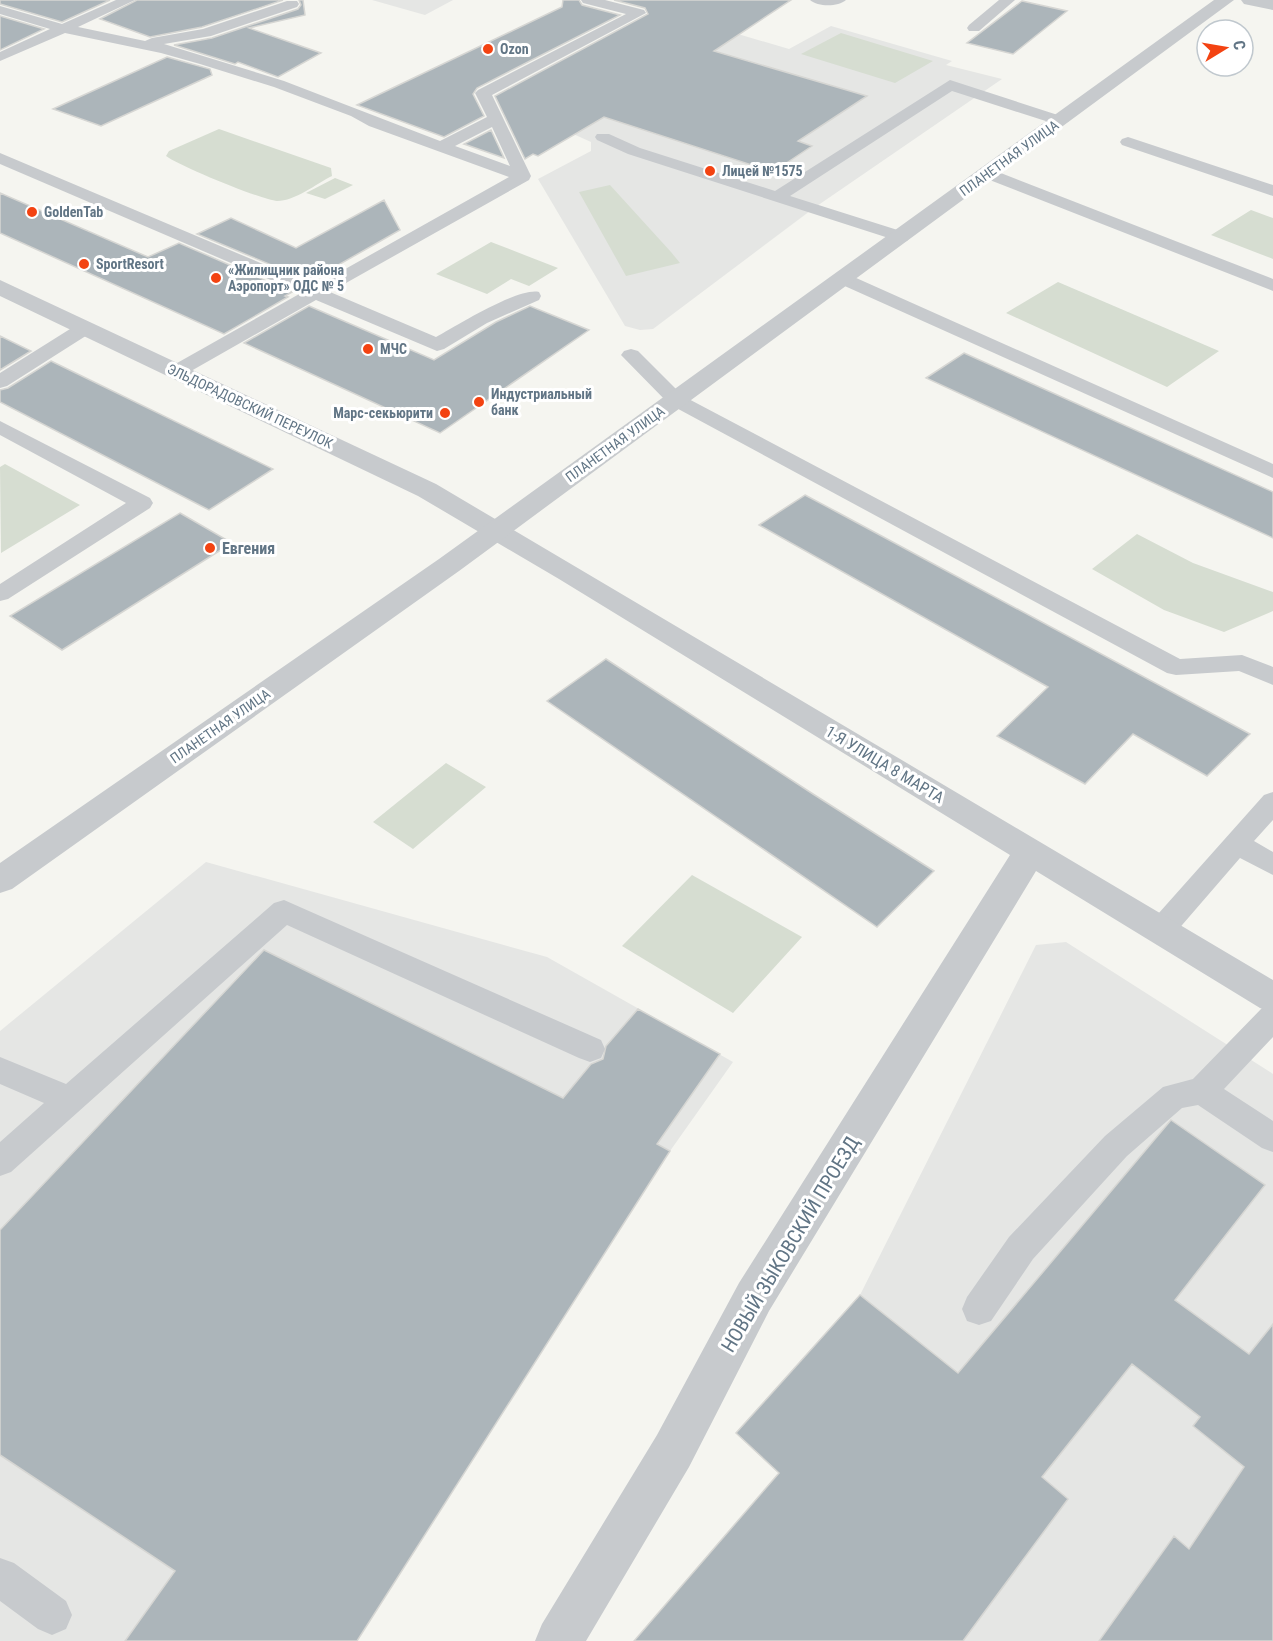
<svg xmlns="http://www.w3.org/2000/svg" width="1273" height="1641" font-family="'Roboto Condensed',sans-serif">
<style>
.built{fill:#e5e6e4}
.green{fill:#d6ddd1}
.building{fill:#acb5ba;stroke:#d6d6d3;stroke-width:1.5}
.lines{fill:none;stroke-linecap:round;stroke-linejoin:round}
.service{fill:#c7cacd;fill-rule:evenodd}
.minor{fill:#c7cacd;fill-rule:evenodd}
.tertiary{fill:#c7cacd;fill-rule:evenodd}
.poi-dot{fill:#f34312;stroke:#fff;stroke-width:2}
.labels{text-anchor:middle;stroke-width:6;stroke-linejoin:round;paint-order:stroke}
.far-poi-label{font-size:14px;font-weight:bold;fill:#617585;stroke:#fff;text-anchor:start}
.far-street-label{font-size:14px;fill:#617585;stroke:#fff}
.poi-label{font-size:16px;font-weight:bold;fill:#617585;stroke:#fff;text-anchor:start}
.street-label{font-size:16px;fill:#617585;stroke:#fff}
.near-street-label{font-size:20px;fill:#617585;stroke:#fff}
</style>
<rect width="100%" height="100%" fill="#f5f5f0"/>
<!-- built -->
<path class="built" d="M372,0H453L425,15Z
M677,16L789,49L831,26L952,61L946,65L1002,79L814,208L653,329L640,330L625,326L538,179L591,151V142L518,109Z
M206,862L547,957L733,1062L670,1151L357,1641H0V1031Z
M1066,942L1273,1074V1641H643L779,1473L736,1433L860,1295L1036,945Z"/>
<!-- green -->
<path class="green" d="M841,33L933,61L895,83L801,54Z
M219,129L331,168L332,176C316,184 295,201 277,201C262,200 179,166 166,156L169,151Z
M335,178L353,185L325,199L306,193Z
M610,185L671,252L680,263L626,276L579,192Z
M1251,210L1273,218V259L1211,235Z
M491,242L558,268L529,286L511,279L487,294L436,274Z
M1058,282L1219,351L1167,387L1006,313Z
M5,464L80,505L1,553L0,467Z
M1137,534L1193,563L1273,592V611L1224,632L1164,610L1092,569Z
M446,763L486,787L413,849L373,822Z
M692,875L802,937L733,1013L622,946Z"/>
<!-- building -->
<path class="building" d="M0,0H110L62,22L0,4Z
M137,0H283L202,27L150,37L100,19Z
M299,0H303L305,15L249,28L321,53L278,77L238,62L235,64L174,45L212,38L298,9L301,5Z
M563,0H579L582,5L620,15L477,88L473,94L484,116L444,137L357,105L562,7Z
M614,0H791L714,51L867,96L798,141L812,146L773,172L604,117L538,156L533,154L525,159L495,96L648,14L645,8Z
M1022,1L1067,11L1013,54L967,43Z
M0,16L44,29L0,50Z
M167,57L210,69L212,75L101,126L53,109Z
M491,130L504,158L464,144Z
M0,193L148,257L179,243L292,292L285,296L288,297L224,334L0,233Z
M384,200L400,230L310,281L197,234L231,218L296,248Z
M309,306L434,360L496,322L530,306L589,330L440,433L244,343Z
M0,336L31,351L0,370Z
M964,353L1273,492V538L926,378Z
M51,361L273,469L209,510L0,402V390L8,388Z
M805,495L837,512L1250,734L1207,776L1133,734L1085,784L997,736L1048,687L759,525Z
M180,513L232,543L62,650L10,616Z
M606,659L813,794L934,871L877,927L547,701Z
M264,950L563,1098L591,1064L603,1059L606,1046L638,1009L720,1054L657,1144L670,1151L357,1641H125L175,1571L0,1455V1230Z
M1171,1120L1265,1185L1175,1300L1249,1354L1273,1324V1641H1099L1174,1536L1189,1549L1244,1467L1193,1426L1200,1417L1132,1364L1042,1477L1068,1499L963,1641H634L779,1473L736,1433L860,1295L958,1373Z"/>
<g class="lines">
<!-- service -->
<path class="service" d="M116,0H135L78,27L145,41L152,38L203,29L287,1H297L299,4L297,7L211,36L164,44L284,81L440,141L487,117L475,93L478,90L626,14L583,3L581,0H605L644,10L646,13L492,95L531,176L529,180L330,292L436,337C456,326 518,287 539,292L541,296L539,300L487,323L444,349L437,351L316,300L184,375H170L167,371L170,367L301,293L0,164V153L315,286L509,177L369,126L351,116L274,87L200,64L161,53L65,33L0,61V52L50,29L0,14V6L62,24ZM492,127L510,166L455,146Z
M810,0H846C838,7 818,7 810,0Z
M999,0H1015L979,31H969L967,28L969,25Z
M950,80L1067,118L1069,121L1061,126L1055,124L952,91L790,196L907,233L910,237L907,241L901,242L628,154L597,140L595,137L597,134H609L640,148L775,191Z
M1128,137L1273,185V196L1122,145L1120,142L1122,139Z
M988,168L1273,279V291L982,177L980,173Z
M845,273L1273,464V478L838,283L836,279L838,275Z
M85,322L92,324L95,328L92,332L7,386L0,388V373L78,324Z
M631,349L638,351L683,396L1180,659L1242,655L1273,667V685L1239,671L1176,675L1167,673L669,404L621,355L624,351Z
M0,421L150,498L153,503L150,508L8,599L0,601V584L126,503L0,435Z
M1273,792V820L1254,841L1273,852V875L1240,858L1170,939L1160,942L1150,939L1146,931L1150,923L1264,795Z
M284,900L601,1040L605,1049L601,1058L590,1062L579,1058L287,925L11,1172L0,1176V1142L44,1103L0,1084V1057L66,1084L274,903Z
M1273,1005V1037L1224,1089L1273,1121V1152L1262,1148L1198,1105L1182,1108L1127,1156L1033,1259L991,1321L979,1325L967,1321L962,1309L967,1297L1009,1237L1105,1136L1163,1087L1193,1079L1262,1008Z
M0,1558L14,1563L66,1601L72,1615L66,1629L52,1635L38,1629L0,1601Z"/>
<!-- minor -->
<path class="minor" d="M1241,0H1273V10L1244,4Z
M0,280L436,484L1273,980V1013L1260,1008L1036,871L769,1311L689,1467L586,1641H535L542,1624L657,1435L739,1283L1010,855L559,579L418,496L0,296Z"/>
<!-- tertiary -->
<path class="tertiary" d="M1214,0H1234L459,571L12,889L0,893V863L439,559Z"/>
</g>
<!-- markers -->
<g class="poi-dot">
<circle cx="488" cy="49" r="6"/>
<circle cx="710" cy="171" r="6"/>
<circle cx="32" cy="212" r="6"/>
<circle cx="84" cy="264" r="6"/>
<circle cx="216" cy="278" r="6"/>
<circle cx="368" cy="349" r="6"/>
<circle cx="479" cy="402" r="6"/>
<circle cx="445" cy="413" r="6"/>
<circle cx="210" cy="548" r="6"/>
</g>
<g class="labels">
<!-- far-poi labels -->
<g class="far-poi-label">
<text x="500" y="54">Ozon</text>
<text x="722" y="176">Лицей №1575</text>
<text x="44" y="217">GoldenTab</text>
<text x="96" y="269">SportResort</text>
<text x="228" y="275">«Жилищник района<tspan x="228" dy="16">Аэропорт» ОДС № 5</tspan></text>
<text x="380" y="354">МЧС</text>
<text x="491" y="399">Индустриальный<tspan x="491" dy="16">банк</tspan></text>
<text x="433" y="418" text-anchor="end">Марс-секьюрити</text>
</g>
<!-- far-street labels -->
<g class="far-street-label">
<text transform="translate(1009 158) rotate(-36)" y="5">ПЛАНЕТНАЯ УЛИЦА</text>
<text transform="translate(250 406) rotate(25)" y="5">ЭЛЬДОРАДОВСКИЙ ПЕРЕУЛОК</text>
<text transform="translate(615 444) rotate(-36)" y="5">ПЛАНЕТНАЯ УЛИЦА</text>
<text transform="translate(220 726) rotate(-35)" y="5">ПЛАНЕТНАЯ УЛИЦА</text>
</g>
<!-- poi labels -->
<g class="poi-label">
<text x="222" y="554">Евгения</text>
</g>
<!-- street labels -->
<g class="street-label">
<text transform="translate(885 764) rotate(31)" y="6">1-Я УЛИЦА 8 МАРТА</text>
</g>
<!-- near-street labels -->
<g class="near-street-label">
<text transform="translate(790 1244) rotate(-59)" y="7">НОВЫЙ ЗЫКОВСКИЙ ПРОЕЗД</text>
</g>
</g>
<!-- north arrow -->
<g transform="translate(1225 48) rotate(79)"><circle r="28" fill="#ffffff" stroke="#c0c8ce" stroke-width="1.5"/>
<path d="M0-4.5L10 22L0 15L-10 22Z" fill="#f34312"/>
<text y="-9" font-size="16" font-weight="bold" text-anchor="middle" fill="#617585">С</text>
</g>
</svg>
